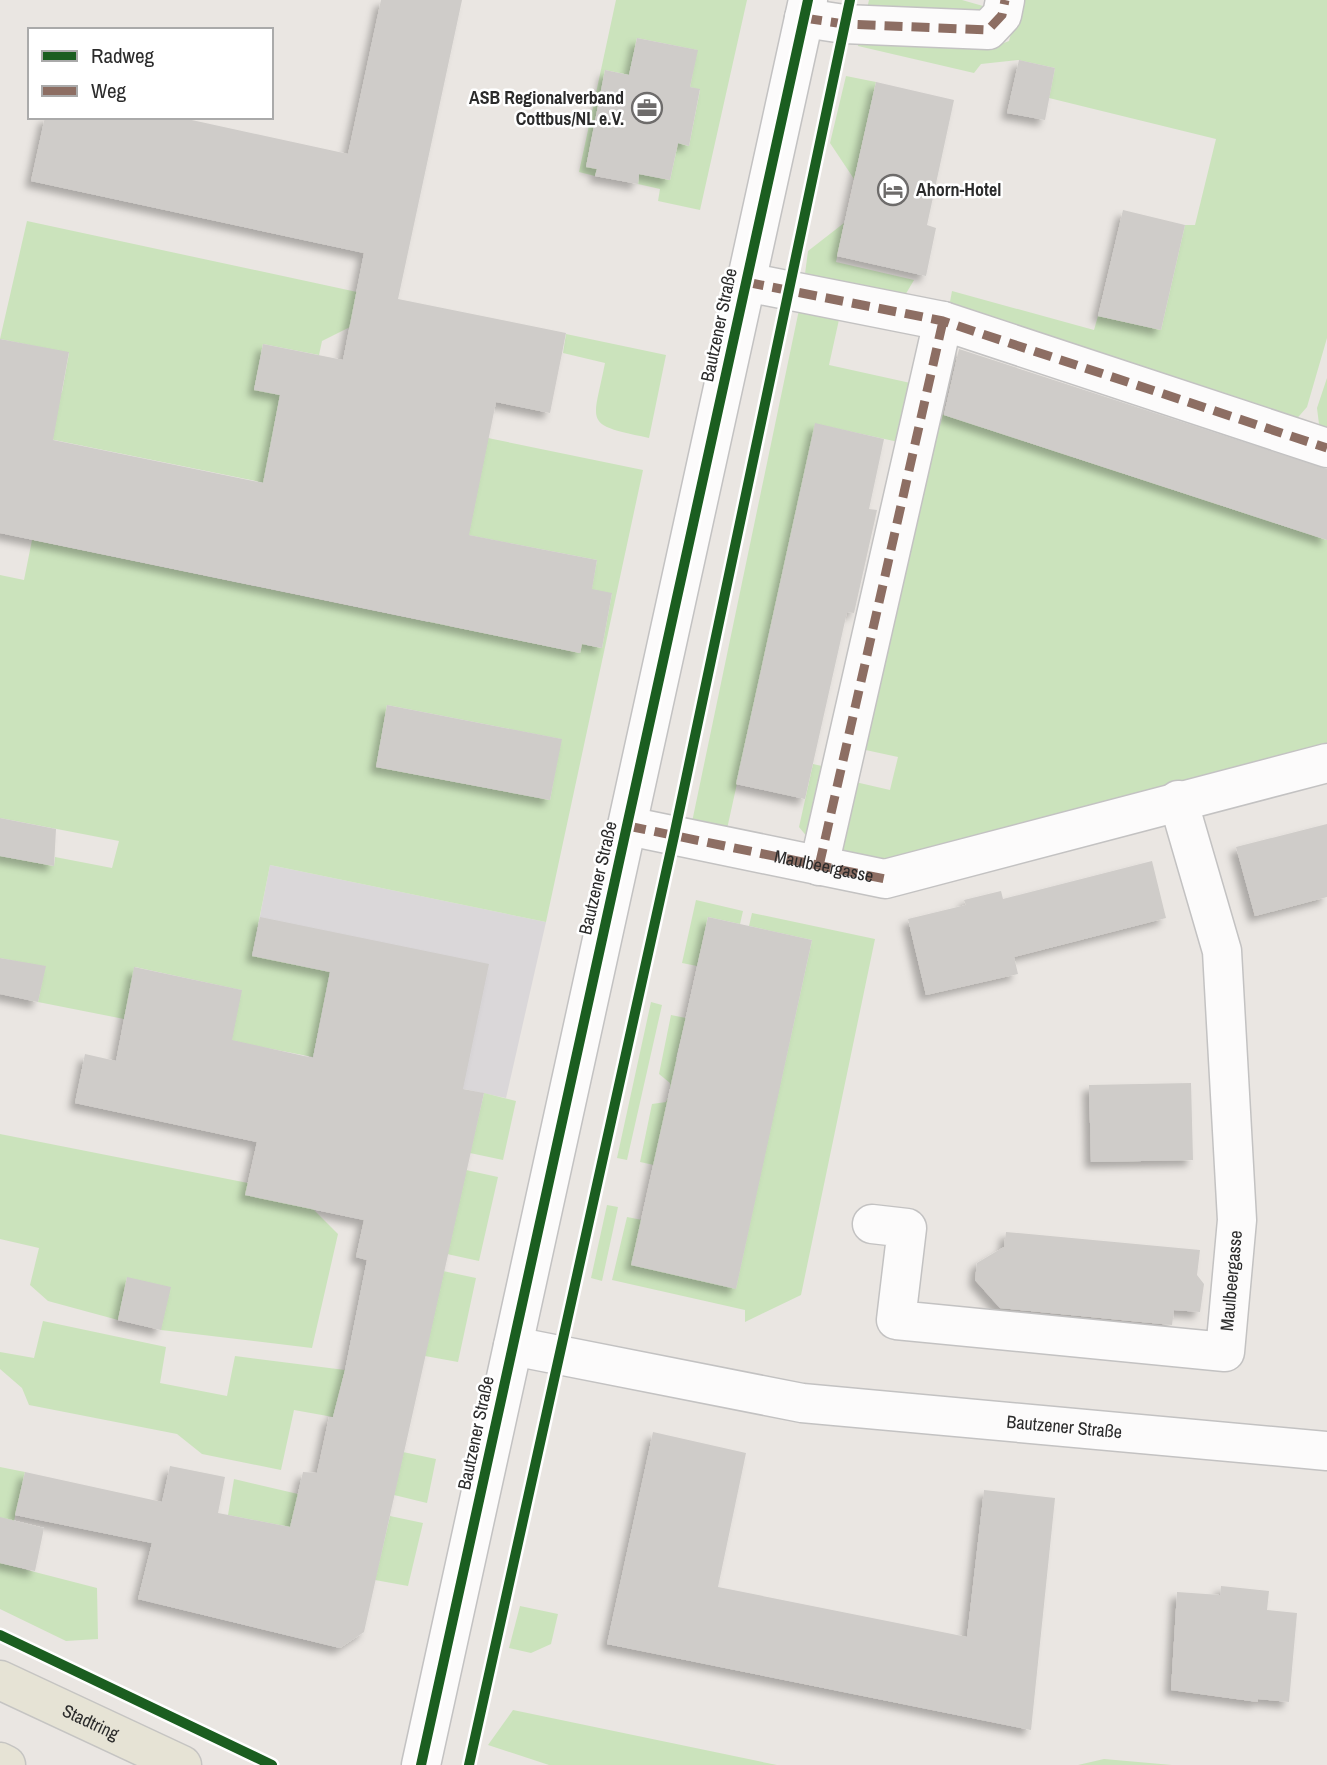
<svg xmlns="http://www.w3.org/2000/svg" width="1327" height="1765" font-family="'Archivo Narrow',sans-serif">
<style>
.industrial{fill:#dad7d9}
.green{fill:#cbe3bc;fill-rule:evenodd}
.building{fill:#cfccc9;filter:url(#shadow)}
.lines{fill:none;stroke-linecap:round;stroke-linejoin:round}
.minor-casing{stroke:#c3c2c2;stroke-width:41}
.major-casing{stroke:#c5c4c2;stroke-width:41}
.minor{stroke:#fcfbfb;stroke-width:38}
.major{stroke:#e6e3d5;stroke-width:38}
.quiet{stroke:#8d6e63;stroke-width:9;stroke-dasharray:18 9;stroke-linecap:butt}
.cycleway-casing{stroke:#fff;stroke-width:15}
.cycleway{stroke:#1b5e20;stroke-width:10}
.labels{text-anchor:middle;stroke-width:5;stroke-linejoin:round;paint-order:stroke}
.poi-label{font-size:18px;font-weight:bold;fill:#2b2b2b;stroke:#fff;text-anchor:end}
.street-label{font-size:18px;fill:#2b2b2b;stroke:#fff}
</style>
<defs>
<filter id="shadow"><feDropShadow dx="-6" dy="6" stdDeviation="3.5" flood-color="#0004"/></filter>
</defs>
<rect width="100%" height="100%" fill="#eae6e2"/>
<!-- industrial -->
<path class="industrial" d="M270,865L546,922L506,1098L313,1057L329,972L252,956Z"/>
<!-- green -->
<path class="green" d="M616,0H747L700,210L658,201L660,189L638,184L639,174L670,180L678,143L689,146L700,90L690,87L697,50L637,38L629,75L605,70L586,166L597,169L595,176L579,172Z
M869,0H962L990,8L976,21L866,13Z
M1020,0H1327V338L1307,407L1293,423L949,307L952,291L1094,330L1098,316L1161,330L1185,225H1195L1216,139L1049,98L1055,68L1018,60L981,64L974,73L858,46L859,38L996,46L1009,41Z
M846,76L876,82L854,179L830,143Z
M27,221L357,292L350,327L322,341L319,355L263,344L254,389L280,395L273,432L488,438L643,470L546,922L270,865L252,955L330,972L313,1057L231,1041L241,990L135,967L124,1019L38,1002L45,967L0,958V856L54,866L55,857L112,868L119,841L0,818V575L24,580L32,540L428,622L447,520L20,433L62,392L69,353L0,339ZM468,535L597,560L580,653L449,626ZM612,593L602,648L586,645ZM387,705L561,739L550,800L376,767Z
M844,223L836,262L914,280L904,297L805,274L808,251Z
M800,305L840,315L829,365L915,384L903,443L816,424L727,829L692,822Z
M566,334L666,355L649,438C582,424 593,425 605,363L563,353Z
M1327,378V434L1320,432L1317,408Z
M932,411L1327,540V743L891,861L837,850L851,781L890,790L898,757L861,749Z
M813,764L831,768L808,838L799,827Z
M696,900L743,911L740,924L708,917L697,966L682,963Z
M752,913L875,939L801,1295L745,1322V1310L612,1280L627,1217L642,1220L632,1265L736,1288L766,1148L662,1126L654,1165L640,1162L652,1104L666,1102L670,1094V1083L659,1074L671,1015L686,1018L676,1058L781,1081L812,940L749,926Z
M651,1002L662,1005L627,1160L617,1158Z
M484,1093L516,1101L503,1160L470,1153Z
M0,1134L248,1183L311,1207L338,1234L312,1348L161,1330L127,1278L118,1320L48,1301L30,1285L39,1248L0,1239Z
M466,1170L498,1177L479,1261L447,1254Z
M607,1205L618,1207L602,1281L591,1278Z
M443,1271L476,1278L458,1362L425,1356Z
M43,1321L166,1347L160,1383L227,1396L235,1356L345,1370L333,1417L294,1410L281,1470L202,1454L177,1434L29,1405L22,1388L0,1369V1352L34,1358Z
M403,1452L436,1459L427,1503L394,1495Z
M0,1467L25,1472L14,1521L0,1534Z
M234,1479L298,1494L305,1530L228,1515Z
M390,1516L423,1523L408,1586L375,1580Z
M0,1563L97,1588L98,1639L66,1641L0,1609Z
M520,1606L558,1614L551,1644L531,1653L509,1648Z
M513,1710L777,1765H549L488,1745Z
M1104,1759L1172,1765H1078Z"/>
<!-- building -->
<path class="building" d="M381,0H462L398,299L566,333L550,413L496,402L469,535L597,560L592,589L612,593L602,648L582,644L580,653L0,533V339L69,352L53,440L263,483L280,395L254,390L263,344L343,360L364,253L31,181L45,117H178L348,154Z
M637,38L698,50L690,87L700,89L689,146L678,143L670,180L639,174L638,184L595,176L597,169L586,167L605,70L629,75Z
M1019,60L1055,68L1045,120L1007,113Z
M876,82L954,100L927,225L936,228L926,276L837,256Z
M1123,210L1185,225L1161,330L1098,316Z
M959,349L1327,469V540L944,415Z
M815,423L884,439L869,509L877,510L854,613L847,612L805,799L736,784Z
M387,705L562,739L550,800L376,767Z
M0,818L56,829L54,866L0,856Z
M1327,824V897L1255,916L1236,847Z
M1152,861L1166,918L1014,957L1018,974L926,995L908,919L966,905L964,900L1001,891L1003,899Z
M260,917L489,964L463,1089L484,1093L364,1632L340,1648L138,1599L152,1543L15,1515L25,1472L162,1502L170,1466L225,1477L218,1513L290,1527L303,1472L317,1473L329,1417H333L345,1370L367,1260L356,1257L364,1220L245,1195L257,1142L75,1103L85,1054L116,1061L134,967L242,990L232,1040L313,1058L330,972L252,956Z
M708,917L812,940L736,1289L631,1265Z
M0,958L46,966L38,1002L0,994Z
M1191,1083L1193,1160L1091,1162L1089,1085Z
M1006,1232L1200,1250L1197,1275L1204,1284L1200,1312L1174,1310L1172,1325L1000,1308L975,1280L977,1263L1004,1247Z
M127,1277L171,1287L161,1330L118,1320Z
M653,1432L746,1453L718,1587L967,1637L984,1490L1055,1498L1031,1730L607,1644Z
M0,1517L44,1528L35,1571L0,1563Z
M1221,1586L1269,1591L1267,1610L1297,1613L1289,1702L1258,1699V1702L1171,1690L1177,1592L1220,1595Z"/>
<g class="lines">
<!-- minor casing -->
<g class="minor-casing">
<g id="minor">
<path d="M804,18L844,24L988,30L1002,15L1005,0"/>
<path d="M746,282L943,321L1327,448"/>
<path id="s1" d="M628,826L885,879L1327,763"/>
<path d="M819,866L943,321"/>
<path id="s2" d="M872,1224L907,1228L896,1320L1225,1352L1237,1220L1222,951L1178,800"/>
<path id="s3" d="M513,1346L802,1403L1327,1451"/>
<path d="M421,1765L808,0"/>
</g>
</g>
<!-- major casing -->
<g class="major-casing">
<g id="major">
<path id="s4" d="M0,1680L182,1765"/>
<path d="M0,1762L6,1765"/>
</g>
</g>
<!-- minor -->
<use href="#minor" class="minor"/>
<!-- major -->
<use href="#major" class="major"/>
<!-- quiet -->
<path class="quiet" d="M804,18L844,24L988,30L1002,15L1005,0
M746,282L943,321L1327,448
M628,826L885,879
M819,866L943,321"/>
<!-- cycleway casing -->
<g class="cycleway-casing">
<path id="cycleway" d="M0,1635L272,1765
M421,1765L808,0
M469,1765L674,836L850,0"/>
</g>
<!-- cycleway -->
<use href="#cycleway" class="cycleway"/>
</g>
<!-- icons -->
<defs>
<g id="office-ring" transform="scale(1.575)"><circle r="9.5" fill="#fff" stroke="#6e6c6b" stroke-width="1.5"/><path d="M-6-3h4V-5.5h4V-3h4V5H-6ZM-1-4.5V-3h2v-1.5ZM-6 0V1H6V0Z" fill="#6e6c6b"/></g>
<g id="hotel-ring" transform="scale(1.575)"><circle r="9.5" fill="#fff" stroke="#6e6c6b" stroke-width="1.5"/><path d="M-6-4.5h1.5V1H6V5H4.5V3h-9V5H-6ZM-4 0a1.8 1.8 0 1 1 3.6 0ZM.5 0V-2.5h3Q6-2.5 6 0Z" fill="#6e6c6b"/></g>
</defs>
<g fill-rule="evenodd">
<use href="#office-ring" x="647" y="108"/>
<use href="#hotel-ring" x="893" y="190"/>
</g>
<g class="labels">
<!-- poi labels -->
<g class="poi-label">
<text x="624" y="104">ASB Regionalverband<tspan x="624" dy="21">Cottbus/NL e.V.</tspan></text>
<text x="916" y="196" text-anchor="start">Ahorn-Hotel</text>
</g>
<!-- street labels -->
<g class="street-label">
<text transform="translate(719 325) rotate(-78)" y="6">Bautzener Straße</text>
<text dy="6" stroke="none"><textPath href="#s1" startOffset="200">Maulbeergasse</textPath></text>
<text transform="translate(598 878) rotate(-77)" y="6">Bautzener Straße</text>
<text dy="6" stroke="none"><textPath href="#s2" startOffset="530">Maulbeergasse</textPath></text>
<text dy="6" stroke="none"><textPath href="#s3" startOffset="558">Bautzener Straße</textPath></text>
<text transform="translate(476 1433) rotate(-78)" y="6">Bautzener Straße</text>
<text dy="6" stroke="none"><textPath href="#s4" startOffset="100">Stadtring</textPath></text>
</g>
</g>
<!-- legend -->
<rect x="28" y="28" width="245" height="91" fill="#ffffff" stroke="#aaaaaa" stroke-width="2"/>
<rect x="42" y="51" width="35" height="10" fill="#1b5e20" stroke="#aaaaaa" stroke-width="2"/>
<text x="91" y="63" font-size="21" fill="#2b2b2b">Radweg</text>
<rect x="42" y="86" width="35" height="10" fill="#8d6e63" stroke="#aaaaaa" stroke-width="2"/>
<text x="91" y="98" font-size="21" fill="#2b2b2b">Weg</text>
</svg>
